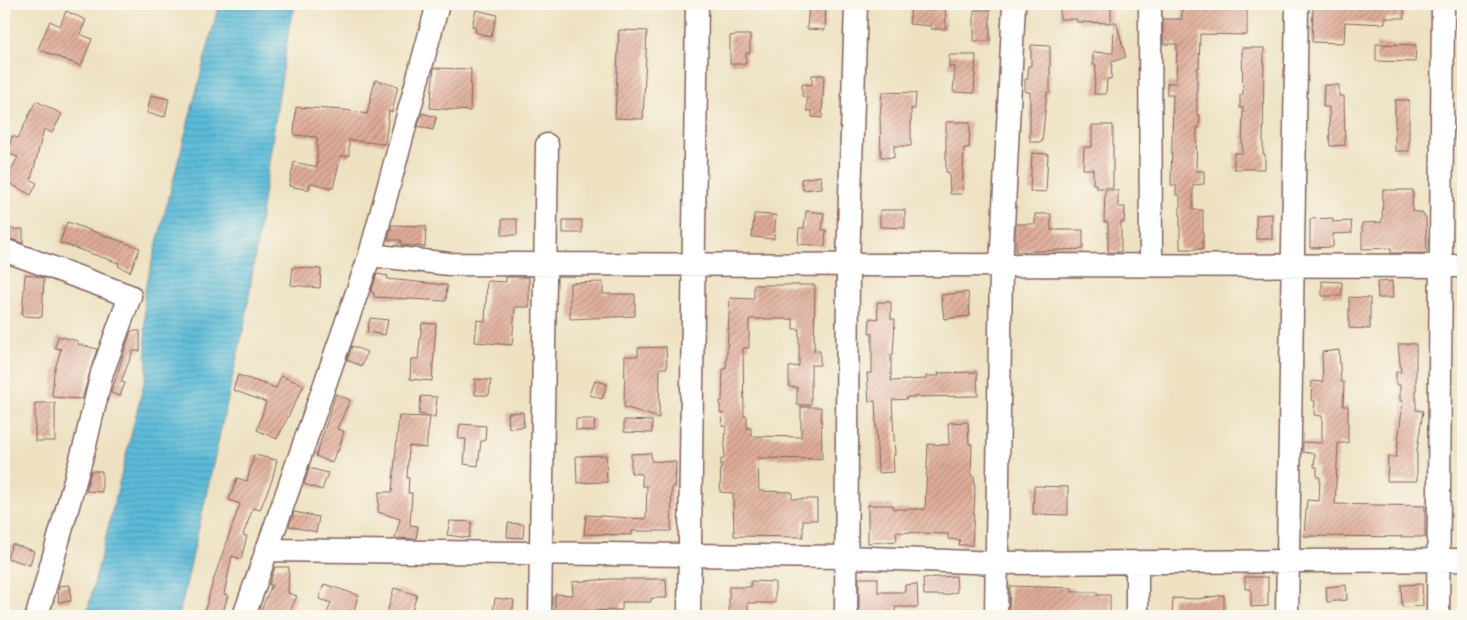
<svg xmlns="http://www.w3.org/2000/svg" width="1467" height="620" font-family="'IM FELL DW Pica',serif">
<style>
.water{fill:url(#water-rules);stroke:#526e82}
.building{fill:url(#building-hatch)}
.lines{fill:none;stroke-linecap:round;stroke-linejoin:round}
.minor-casing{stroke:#836360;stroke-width:25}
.minor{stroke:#fff;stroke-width:22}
</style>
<defs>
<pattern id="water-rules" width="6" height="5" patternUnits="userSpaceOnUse" patternTransform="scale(1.25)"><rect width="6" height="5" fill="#5bbcd9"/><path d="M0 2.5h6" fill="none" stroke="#4d98b0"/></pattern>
<pattern id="building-hatch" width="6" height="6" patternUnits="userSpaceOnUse" patternTransform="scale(1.25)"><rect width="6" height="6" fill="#dfac99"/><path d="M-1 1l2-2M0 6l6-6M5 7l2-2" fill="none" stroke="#b78b7d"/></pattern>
</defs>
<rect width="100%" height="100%" fill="#fbf7ec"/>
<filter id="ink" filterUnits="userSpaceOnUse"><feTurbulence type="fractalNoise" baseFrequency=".02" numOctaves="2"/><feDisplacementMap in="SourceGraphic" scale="10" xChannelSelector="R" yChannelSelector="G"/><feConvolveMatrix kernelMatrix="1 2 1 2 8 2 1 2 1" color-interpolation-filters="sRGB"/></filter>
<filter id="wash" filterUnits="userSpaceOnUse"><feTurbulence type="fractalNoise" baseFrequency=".0096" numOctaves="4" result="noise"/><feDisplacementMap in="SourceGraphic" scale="20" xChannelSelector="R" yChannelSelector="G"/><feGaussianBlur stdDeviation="1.12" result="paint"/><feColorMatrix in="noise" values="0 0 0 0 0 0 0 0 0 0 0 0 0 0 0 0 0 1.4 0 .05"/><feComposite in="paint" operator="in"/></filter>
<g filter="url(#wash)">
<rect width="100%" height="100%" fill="#ede1c1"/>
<!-- water -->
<path class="water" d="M219,4H296L290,22L245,322L179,616H86L147,371L144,293Z"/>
<g id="blocks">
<!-- building -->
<path class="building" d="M809,4L826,5L825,30L807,29Z
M931,4H945L946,29H931V26L909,24L911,8L931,11Z
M1060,4H1111V23L1077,22V19H1060Z
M1182,4H1206V7H1234V4H1247V35L1200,34L1199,68H1197V115H1200L1199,128H1197L1196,171H1204V184L1193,185V210H1203V249H1180V195H1176V185H1171L1173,95H1167V83H1176L1177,44H1163V19H1182Z
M1313,4H1404V18H1385V24L1345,22L1344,43L1312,42Z
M476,10L497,15L491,37L475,32L476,28L472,26Z
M974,10H990V41H974Z
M66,11L86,20L80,34L92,39L81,66L38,49L50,21L60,26Z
M1114,22H1116L1126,57L1112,62L1111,79H1107L1106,94H1094L1096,65H1093V52L1113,53Z
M619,30L647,31L643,119L615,118Z
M737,35H750V53H746V64H730V36Z
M1376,44L1416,45L1415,62L1376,61Z
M1031,45L1050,46V92H1047L1042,142H1030V92H1025V79H1028V66H1031Z
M1242,48H1264L1263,154H1265V169H1234V153H1242L1243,108H1240V95H1243Z
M949,55H976L974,93L953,92L955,67H949Z
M434,68L471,69L470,111L430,108Z
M812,75H824L822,118L812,117V111H807V97L802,96V84L812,85Z
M375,80L398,86L392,112L389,111L385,144L349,140V156H341L333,188L310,183L309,190L289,186L294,162L317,167V137L294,135L296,107L345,110L367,114Z
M1324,85H1339V96H1344L1345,145L1330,146L1329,107H1323Z
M882,92L916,93L915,109H911V146H894V158L881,157L880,117Z
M151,95L169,99L165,117L147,113Z
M1395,100H1409V151H1395Z
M36,101L62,114L52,133L44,129L31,180L37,183L31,195L5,181L18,157L8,154L12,136L18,138Z
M422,113L436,117L433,130L418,126Z
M946,122H970L969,148H964L962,194H950L949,172H946Z
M1092,125H1113V188H1096V184H1093V169H1083L1084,147H1092Z
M1032,153L1048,154L1046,192L1030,191Z
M821,176L822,188L803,190L801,179Z
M1105,190H1118V207H1125L1124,223L1121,222V252H1108V222H1104Z
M1383,190H1413L1412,211L1422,213L1426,218L1427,253H1391V248L1362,249V223L1382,222Z
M880,210H905V228L880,227Z
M806,211L824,213L822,230H826L825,246L798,244L799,228H804Z
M754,214L776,215L774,239L752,237Z
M1035,214H1051V230H1083V249L1016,252V224H1035Z
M1272,214V239H1256V215Z
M1333,218V222L1351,221L1352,233L1333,234V247L1310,248V219Z
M502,219H517V235H502Z
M563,220H582V233H563Z
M67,222L140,248L130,272L118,266L119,263L60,243Z
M392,225L426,226L425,247L401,245V240H388Z
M5,229H23V243L5,237Z
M293,267L321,269L320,288L291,285Z
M25,274L44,278L42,317L22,316Z
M377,274L388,276L387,279L447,285L446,301L374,297V293L371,292Z
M506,277H529V307H515L512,345L475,342L477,320L485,321L487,281L506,282Z
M1322,281L1342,282V296H1322Z
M1392,281L1393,298H1378L1377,282Z
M603,282V294H635V316L570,319V283Z
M754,285H815L814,351H820V365H811V405H797V387H789V367L799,366V329H793V319H749V348H743L744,416H747V428H751V436L801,437V407H821L822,459L758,458L759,491L792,492V499H817V520H803V537L734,536L733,493L720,492L721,459H724L726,426H722L723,413H720V401H722L723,369H726L730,298L754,299Z
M968,292L970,316L944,319L941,295Z
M1349,297L1370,298V329L1349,328Z
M877,302H891V319H895L893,355H891V381L926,379V376H939L938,373L977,372L978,396L907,397V399L892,400L895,455H893L894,472L878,473L875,401L869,402L867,373H872V333H869L870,318L878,319Z
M370,318L388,320L385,335L367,332Z
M422,323L436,324L432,381L410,379L411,359H418Z
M131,331H140V351H133L121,382L125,383L120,396L111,393Z
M58,336L78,341V344L97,349L82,399L52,397L54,372L61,349L55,348Z
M1398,344H1416V410L1423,411L1417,450V481H1387L1388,457H1396L1403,401H1400V385L1396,384V372H1401Z
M352,346L367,352L362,366L347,360Z
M666,347L667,368H660L659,418L624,407L625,356H638V348Z
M1339,350L1341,382H1344L1343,406H1348V443H1338L1335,504L1425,506V537L1304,536L1307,500L1319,501L1320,477H1317V467H1314L1315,454L1303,452V442L1322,443V416L1314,415L1315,401L1311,400L1312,381L1323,382L1322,352Z
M238,375L276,388L281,376L304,385L277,439L257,430L266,402L233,390Z
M475,379L491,380L489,395H475Z
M595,380L607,384L602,399L590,395Z
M336,394L350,400L337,429L344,431L338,452L336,451L332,463L316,456Z
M421,396L437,397L435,417L419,414Z
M35,403H55V441H35Z
M523,412L524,427L509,428L508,413Z
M399,416L430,417L426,448L409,446L407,478H409L408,493H412L410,525L418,526L416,539L395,538L400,519L378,512L379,492H392Z
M576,419H595L594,431L576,430Z
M624,420L652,421V433L624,432Z
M968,422L969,444H972L971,476H974L975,495L972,545H959L960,540L948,539V534L896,532L897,541L868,543V505H893V509H925L928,444L947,445L949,444L948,423Z
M460,424L486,426L485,441H481L478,466L464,464L466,439H458Z
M651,453V461L676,462L675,487H672L671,531H632V535L584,534L586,515L646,519L647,486H642V474L631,473V454Z
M254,455L277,460L272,480L260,510L253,508L243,535L247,536L241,559L232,556L224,594L228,595L222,616H203L213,581L240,504L229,500L237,478L247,481Z
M606,455L607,482L577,483L576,456Z
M309,468L328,473L322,490L304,484Z
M91,471H102V492L86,491Z
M1034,486L1068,487V515L1033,514Z
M294,512L319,517L316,532L289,526Z
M450,521L472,522L469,538L447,535Z
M508,523L524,524L523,538L507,537Z
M12,544L34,551L30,565L7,558Z
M275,567H289L288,593L297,596L288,616H278L261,610L272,585H269Z
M956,576L957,592L946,595H924L923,578Z
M1245,577H1268V606L1251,607V589H1245Z
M859,578H878V592H905V585L917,584L918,607H895V613H878V616H859Z
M610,579H666L667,598H651V602H622V610L582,611L583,613H572L573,616H555V594L573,595L572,582Z
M751,581L775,582V603H748V613H729V587H751Z
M324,584L358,595L354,611L350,610L347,616H326L331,603L319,599Z
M1422,584L1423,606L1402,607L1401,585Z
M70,585L71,601L58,602L59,586Z
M1346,585L1347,600L1327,602L1326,587Z
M1010,586L1072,588V592H1097V595H1110V616H1080V614L1009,616Z
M394,588L417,595L410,616H386Z
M1224,595V616H1172L1173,598L1197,599Z
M495,598L514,600L512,615L493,613Z"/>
</g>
</g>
<g filter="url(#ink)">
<use href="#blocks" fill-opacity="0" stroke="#836360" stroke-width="1"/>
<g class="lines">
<!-- minor casing -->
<g class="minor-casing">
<path id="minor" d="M1150,4L1151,265
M4,250L130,296L102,373L85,445L37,616
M370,255L449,264L1463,266
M266,550L846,557L997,563L1463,560
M244,616L370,255L438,4
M540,616L547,145
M689,616L697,4
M846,616L848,263L856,4
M996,616L1001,268L1014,4
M1137,616V562
M1287,616L1297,4
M1438,616L1443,4"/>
</g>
<!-- minor -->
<use href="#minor" class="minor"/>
</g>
</g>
<!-- margin -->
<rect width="1467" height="620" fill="none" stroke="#fbf7ec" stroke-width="20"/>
</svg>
